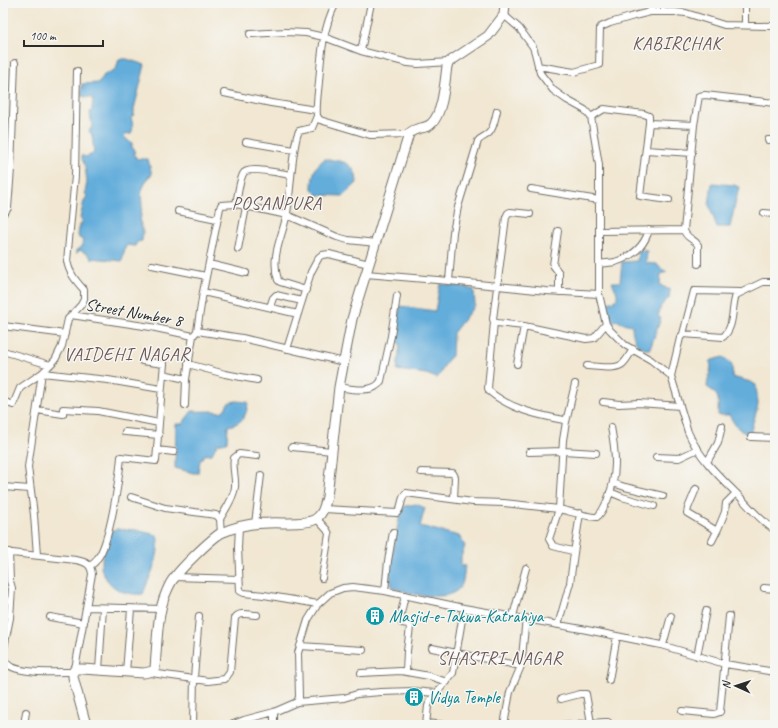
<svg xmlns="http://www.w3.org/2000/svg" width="778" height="728" font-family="Caveat,sans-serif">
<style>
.water{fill:#63addb;stroke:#476c83}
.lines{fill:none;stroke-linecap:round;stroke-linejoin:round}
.minor-casing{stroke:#706d65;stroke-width:8}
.secondary-casing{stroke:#706d65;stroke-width:11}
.minor{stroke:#fff;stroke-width:6}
.secondary{stroke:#fff;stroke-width:9}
.labels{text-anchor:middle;stroke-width:3;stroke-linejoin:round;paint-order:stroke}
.street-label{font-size:17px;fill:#2b2b2b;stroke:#f6f6f2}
.culture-label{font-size:17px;fill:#0d838f;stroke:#f6f6f2;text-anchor:start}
.neighbourhood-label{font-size:18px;letter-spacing:1px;fill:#6d5757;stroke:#f6f6f2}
</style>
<rect width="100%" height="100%" fill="#f6f6f2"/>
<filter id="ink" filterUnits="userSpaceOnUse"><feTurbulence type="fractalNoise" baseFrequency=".025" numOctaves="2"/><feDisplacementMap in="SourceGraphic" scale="8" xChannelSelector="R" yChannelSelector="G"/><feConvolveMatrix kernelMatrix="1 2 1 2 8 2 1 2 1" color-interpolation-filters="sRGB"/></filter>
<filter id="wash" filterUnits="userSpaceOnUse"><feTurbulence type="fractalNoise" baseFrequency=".012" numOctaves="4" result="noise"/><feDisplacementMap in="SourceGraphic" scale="16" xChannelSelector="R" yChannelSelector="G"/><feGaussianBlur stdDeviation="0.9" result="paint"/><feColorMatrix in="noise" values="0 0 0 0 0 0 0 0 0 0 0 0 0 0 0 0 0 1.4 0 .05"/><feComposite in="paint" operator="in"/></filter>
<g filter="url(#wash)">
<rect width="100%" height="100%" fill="#f1e7d2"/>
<!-- water -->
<path class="water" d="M119,59H127L145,65L134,109V115L131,118C133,123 134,130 130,135L128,133L124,136L127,140L132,143V148L135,150L134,154L137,159H148L152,175L148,177L141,192L142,206L140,222L143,231L142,241L137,242L135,246L127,245L125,248L122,261L91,258L88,254L80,250L76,254V250L83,246L82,243L83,240L79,238L78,235L80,224L83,223L80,218L84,201L87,196L85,193L87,182L85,166L82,159V155L85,157L91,155L94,152L92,135L89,131L92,127L90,112L92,110L93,98L81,96L82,84L99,83L104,75L116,69Z
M325,159C343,161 356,162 357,183L343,196L318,195L312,189C312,177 314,165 325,159Z
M712,183L734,185L739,187L730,227H717L709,205Z
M639,250L647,251L646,263L657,264L660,268L667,272L661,274L660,285L670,290L669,298L661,306L658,317L661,318L650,349H644L641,346H638C634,341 632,332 632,325L622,323L616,320L613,323L605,318V304L614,301L617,298V293L612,282H620L622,262L637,261Z
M440,284L465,287L474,290L475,305L453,333L452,356C443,363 444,370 437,378L426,374L397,370L400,344L395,340L400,306L435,311Z
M723,357C733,364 733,365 732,377L751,382L756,385C756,390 758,399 758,403C757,414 751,424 751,434C739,433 735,425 729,415H718C718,399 721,396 707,387C707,379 711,372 711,364L709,362L712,360Z
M236,401L248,402C247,416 242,424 228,426L227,442L217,444L212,454L204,455L200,461L198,473H193L175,468L176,424H182L192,411C202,412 211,410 221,412L225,409L228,403Z
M416,504L425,508L420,526L459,536L465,546L461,557V567L465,565C464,571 464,579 462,584C453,605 407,594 392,587L389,571L400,514L405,506Z
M116,529L136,530L157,535C162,555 150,575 143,594C126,595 113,591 104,575C103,572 101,570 101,567C101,558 108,541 111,531Z"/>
</g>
<g filter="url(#ink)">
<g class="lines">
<!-- minor casing -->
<g class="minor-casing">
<path id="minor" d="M336,3C323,27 321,55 319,82C318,93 316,104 317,116L320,120L370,135L409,134
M650,12L653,3
M504,15L519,28L533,47L535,53L540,73L553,90L567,100L585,110L591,117L599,165V294
M745,25V3
M250,34L286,32L306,33L324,37L361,51L408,63L418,64L449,62
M361,51L371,3
M538,66L574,72L599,65L600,28L601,27L610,23L634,16L650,12H675L686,13L724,25L775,26
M224,93L271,103L316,110
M591,117L604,109L644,114L649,116V123L640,196L669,200
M649,123L694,125
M768,140H775
M246,142L294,150
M646,150L692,153
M531,189L599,200
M236,204C238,195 239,182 243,174C247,165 283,174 291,175
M178,211L217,219
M3,212H5L8,208L11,169L15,63
M764,213L775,214
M530,214L510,212L508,213L506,217L493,319L494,322L497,323L524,326L586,339L594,338L606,324
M558,231L553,265L559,273V292
M599,231L684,230
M238,249L246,207
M209,264L246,273
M599,264C604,263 610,263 615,262C632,257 644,247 649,230
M698,264V245C694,238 686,239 684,230L694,125L699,96L705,95L775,103
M152,265L206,276
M366,274L449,281L546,291L599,294L606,324L610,330L625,345L651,360L671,376L688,432C699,458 721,478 741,498C751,509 762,522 775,530
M449,281L453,232L458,207L478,141C481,137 485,137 489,133C494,128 495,118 497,111
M306,290L280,282L278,280C270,255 283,236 287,213C291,188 291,161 297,136L299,131L312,128L317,116
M203,292L298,314
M270,307L273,298L276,295L302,301
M71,315L151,327L193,336
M3,326L65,334
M197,331L242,338L344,362
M683,334L694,291L740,292
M287,349L311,272L319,257L322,255L329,254L369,264
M3,351L50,365
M142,361L164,364L163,374
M188,364L225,374L257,380
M517,364L524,326
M587,366C597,366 612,370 621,365C626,362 629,355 633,349
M671,376L680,338L683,334L723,337C735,327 731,308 736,295L763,282H775
M339,387C351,389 374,394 381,381L391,336L397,296
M3,401L13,405L20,388L42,373L55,360L62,346L68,319L81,305L84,299V290C76,281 69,273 67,261L75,176L77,71
M603,402L619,404L639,403L680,406
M185,405L186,379
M37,410L63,414V409L98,411L159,423
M566,422L575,384
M125,432L159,435
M751,437L775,438
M292,447L332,451
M157,450L174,452
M529,452L563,451L596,453
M656,457L679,458L698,449
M707,462L718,443L722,426
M421,472L453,473L455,477L454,499
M613,483L625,487L663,496
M3,487L30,489
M696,489L688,508L687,513L717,531
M610,492L622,497L654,506
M131,497L165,508L216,515L220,519L221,534
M324,509L397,513C403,507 400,498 406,493L473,502L504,503L559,509L563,440L566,422L564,420C537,415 510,409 489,391L488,388L494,322
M316,518L327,530L329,534L322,578
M220,519C225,510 234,498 235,487C236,477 232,468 234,458L239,454L257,456
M255,524L261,475
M239,526L238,548L240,591L244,593L264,595L318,604
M712,541L718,529L725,512L726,503L736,493
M3,552L76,560C86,562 91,564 92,574L75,669
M574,553L580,513
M37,555L34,515L28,467L42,373L108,380L161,389
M90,566C93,564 96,562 97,559C110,544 119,479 121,457L156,461L163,374L186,379L193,336L197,331L203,292L220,208L221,205L236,204L287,215L337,237L348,240L376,243
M174,577L239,579
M764,588L775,589
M385,591L388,561L393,532
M405,595L400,618L402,623L408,624L410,627L407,651L406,672
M87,607L161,609
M513,616L526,568
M50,617L84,623
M558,625L570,583L574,553L572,551L553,546L549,539L559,509C568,511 591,518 597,517C602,513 604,507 607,501C618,475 616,454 611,427
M663,645L671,616
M300,646L363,650
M432,648L521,666
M3,653L10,618L12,588L10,581L9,552
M697,656L706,611
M3,657C5,661 6,664 10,666C24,674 57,672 73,672
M99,670L103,608
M126,672L131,609
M151,673L208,681L225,679L230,672L235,618C239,611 250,615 257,615
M361,673L401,671L429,676L447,682
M609,680L617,636
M561,699L580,694H586L591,723
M297,702L344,698L357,694L381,692L414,691L435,693
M682,711L714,714L720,712L729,616
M426,723L445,725
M24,725L26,712
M193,725L194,678L199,616
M231,725L244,720L274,712L297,702L299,697L298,653L308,620L318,604L330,593L343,588L353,587L385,591L464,608L587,630L661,645L725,664L775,672
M274,725V712
M426,725L428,706L430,701L453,673L464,608
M504,725L510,692L521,666L526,618
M561,725L605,722H608L610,725"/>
</g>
<!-- secondary casing -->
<g class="secondary-casing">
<path id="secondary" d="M86,725L73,677V672L75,669H82L144,673L153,671L155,668C157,646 157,613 166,593C168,588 171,581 175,577C182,567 211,539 221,533C236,526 252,523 268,523C281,522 302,525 314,520C323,515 324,507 327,497L339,387L352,319L409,134C415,126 424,130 431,124C443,114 445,81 447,66L449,62L488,36L504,15L505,3"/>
</g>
<!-- minor -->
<use href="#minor" class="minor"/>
<!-- secondary -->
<use href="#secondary" class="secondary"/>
</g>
</g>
<!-- icons -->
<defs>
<g id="building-disc" transform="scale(1)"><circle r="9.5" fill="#0f9aa8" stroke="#f6f6f2"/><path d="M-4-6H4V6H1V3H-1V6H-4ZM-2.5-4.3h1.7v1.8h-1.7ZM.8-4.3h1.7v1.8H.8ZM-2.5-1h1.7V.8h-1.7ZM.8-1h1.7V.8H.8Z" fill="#fff"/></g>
</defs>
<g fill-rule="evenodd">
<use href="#building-disc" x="375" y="616"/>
<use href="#building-disc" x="414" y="697"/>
</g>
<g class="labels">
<!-- street labels -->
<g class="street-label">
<text transform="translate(134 312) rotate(10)" y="6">Street Number 8</text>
</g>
<!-- culture labels -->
<g class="culture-label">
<text x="389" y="622">Masjid-e-Takwa-Katrahiya</text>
<text x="428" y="703">Vidya Temple</text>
</g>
<!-- neighbourhood labels -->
<g class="neighbourhood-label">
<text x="677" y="49">KABIRCHAK</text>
<text x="277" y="209">POSANPURA</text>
<text x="127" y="360">VAIDEHI NAGAR</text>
<text x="500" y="664">SHASTRI NAGAR</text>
</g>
</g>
<!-- margin -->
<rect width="778" height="728" fill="none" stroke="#f6f6f2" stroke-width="16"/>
<!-- north arrow -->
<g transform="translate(736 686) rotate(273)" stroke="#f6f6f2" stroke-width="3" paint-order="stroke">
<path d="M0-3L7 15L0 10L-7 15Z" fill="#2b2b2b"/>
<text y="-6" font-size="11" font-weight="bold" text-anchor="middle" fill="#2b2b2b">N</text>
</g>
<!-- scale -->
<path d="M24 40v6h79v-6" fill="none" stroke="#2b2b2b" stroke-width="2"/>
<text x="30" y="40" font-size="12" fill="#2b2b2b" stroke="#f6f6f2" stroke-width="3" paint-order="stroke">100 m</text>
</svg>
